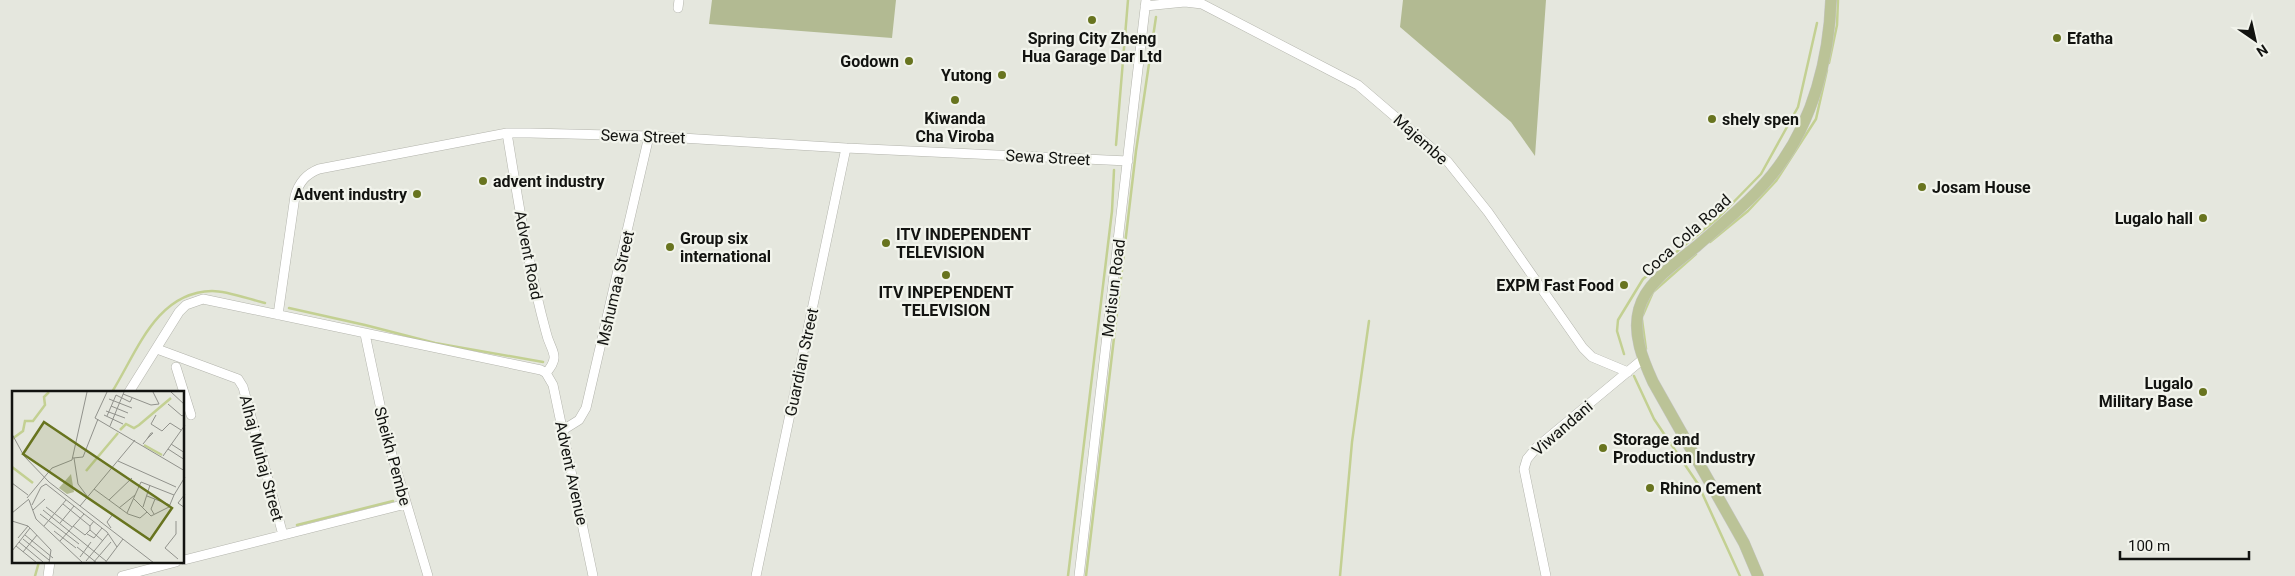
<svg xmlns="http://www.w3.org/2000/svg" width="2295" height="576" font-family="Roboto,sans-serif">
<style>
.green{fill:#b2ba92}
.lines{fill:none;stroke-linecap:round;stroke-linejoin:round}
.stream{stroke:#c3d092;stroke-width:2.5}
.minor-casing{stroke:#b3b4ac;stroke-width:10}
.major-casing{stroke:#c6c6c6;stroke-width:12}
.minor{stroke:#fff;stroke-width:9}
.major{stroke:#bbc397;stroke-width:11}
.poi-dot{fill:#68741f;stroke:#f2f4ec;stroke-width:2}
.labels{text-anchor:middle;stroke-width:4.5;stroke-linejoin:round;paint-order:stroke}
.poi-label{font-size:16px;font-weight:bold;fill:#121310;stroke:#f2f4ec;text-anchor:start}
.street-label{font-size:16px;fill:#121310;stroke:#f2f4ec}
.inset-river{fill:none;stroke:#c3d092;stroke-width:2.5}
.inset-road{fill:none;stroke:#91928c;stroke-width:1}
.view{fill:#68741f;fill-opacity:0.15;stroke:#68741f;stroke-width:2.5}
.inset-edge{fill:none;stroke:#121310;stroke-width:2.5}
</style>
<rect width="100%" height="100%" fill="#e5e7de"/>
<!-- green -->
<path class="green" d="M712,0H896L892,38L709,24Z
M1403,0H1546L1535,156L1511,122L1400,27Z"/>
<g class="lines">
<!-- stream -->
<path class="stream" d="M1829,63L1837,25L1838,0
M1116,145L1128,0
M1710,242L1748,211L1776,181L1816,119L1827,70
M289,308L365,325L435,343L543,362
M1643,315L1653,292L1696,254
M1642,320L1646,349
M1624,354L1617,331L1618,320L1643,279L1717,219L1761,174L1798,107L1817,23
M1634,376L1654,419L1698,484L1740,576
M112,392C137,352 156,292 212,291C228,291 248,299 265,303
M297,525L393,501
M35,576L39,562
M1068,576L1112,211L1114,170
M1086,576L1136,151L1156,17
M1340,576L1352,442L1369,321"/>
<!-- minor casing -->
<g class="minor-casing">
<path id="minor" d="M1145,6L1185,2L1202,4L1358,85L1448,162L1488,212L1583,348L1592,357L1628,372
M678,8L679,0
M507,133C518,200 528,266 546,332C550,351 562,355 546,373
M278,315L295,196C299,182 306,174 319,169L507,133H530L649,136L846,148L1128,161
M365,334L387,438L428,576
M157,349L238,379L243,387L283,535
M176,367L191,415
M129,392L179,312L186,305L203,299L541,370L546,373L553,385L593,576
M563,430L579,420L586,408L649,136
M184,560L406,504
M48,576L50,562
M122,576L176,562
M756,576L846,148
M1079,576L1146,0
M1546,576L1524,469L1527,459L1537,447L1643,359"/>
</g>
<!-- major casing -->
<g class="major-casing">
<path id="major" d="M1758,576L1744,543L1653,382C1643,360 1632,334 1639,309C1646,282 1676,263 1697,246C1725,221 1756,197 1778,167C1813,120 1829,58 1831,0"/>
</g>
<!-- minor -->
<use href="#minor" class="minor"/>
<!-- major -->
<use href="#major" class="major"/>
</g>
<!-- markers -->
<g class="poi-dot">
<circle cx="1092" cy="20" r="5"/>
<circle cx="2057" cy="38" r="5"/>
<circle cx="909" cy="61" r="5"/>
<circle cx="1002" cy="75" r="5"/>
<circle cx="955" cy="100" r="5"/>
<circle cx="1712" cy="119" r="5"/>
<circle cx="483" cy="181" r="5"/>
<circle cx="1922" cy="187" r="5"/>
<circle cx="417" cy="194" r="5"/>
<circle cx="2203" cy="218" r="5"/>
<circle cx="886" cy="243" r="5"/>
<circle cx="670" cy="247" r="5"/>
<circle cx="946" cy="275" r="5"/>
<circle cx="1624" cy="285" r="5"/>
<circle cx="2203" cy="392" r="5"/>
<circle cx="1603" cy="448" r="5"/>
<circle cx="1650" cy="488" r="5"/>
</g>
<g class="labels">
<!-- poi labels -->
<g class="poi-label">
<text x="1092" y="44" text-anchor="middle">Spring City Zheng<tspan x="1092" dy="18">Hua Garage Dar Ltd</tspan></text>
<text x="2067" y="44">Efatha</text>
<text x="899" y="67" text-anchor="end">Godown</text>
<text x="992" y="81" text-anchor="end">Yutong</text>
<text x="955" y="124" text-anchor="middle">Kiwanda<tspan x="955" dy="18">Cha Viroba</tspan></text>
<text x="1722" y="125">shely spen</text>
<text x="493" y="187">advent industry</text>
<text x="1932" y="193">Josam House</text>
<text x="407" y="200" text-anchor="end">Advent industry</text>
<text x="2193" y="224" text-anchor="end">Lugalo hall</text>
<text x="896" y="240">ITV INDEPENDENT<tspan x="896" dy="18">TELEVISION</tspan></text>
<text x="680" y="244">Group six<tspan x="680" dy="18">international</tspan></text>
<text x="1614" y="291" text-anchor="end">EXPM Fast Food</text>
<text x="946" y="298" text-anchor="middle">ITV INPEPENDENT<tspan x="946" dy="18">TELEVISION</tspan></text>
<text x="2193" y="389" text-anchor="end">Lugalo<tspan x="2193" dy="18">Military Base</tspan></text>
<text x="1613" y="445">Storage and<tspan x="1613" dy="18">Production Industry</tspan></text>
<text x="1660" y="494">Rhino Cement</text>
</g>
<!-- street labels -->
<g class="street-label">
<text transform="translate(643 136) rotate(2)" y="6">Sewa Street</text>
<text transform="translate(1421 139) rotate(42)" y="6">Majembe</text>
<text transform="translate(1048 157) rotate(3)" y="6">Sewa Street</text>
<text transform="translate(1686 235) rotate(-42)" y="6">Coca Cola Road</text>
<text transform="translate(529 255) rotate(79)" y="6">Advent Road</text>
<text transform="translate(615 288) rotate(-77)" y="6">Mshumaa Street</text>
<text transform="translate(1113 288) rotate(-83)" y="6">Motisun Road</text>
<text transform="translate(801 362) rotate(-78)" y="6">Guardian Street</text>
<text transform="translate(1562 428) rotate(-41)" y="6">Viwandani</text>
<text transform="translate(393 456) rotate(75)" y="6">Sheikh Pembe</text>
<text transform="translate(262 458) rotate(75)" y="6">Alhaj Muhaj Street</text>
<text transform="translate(572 473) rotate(78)" y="6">Advent Avenue</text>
</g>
</g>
<!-- overview -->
<g transform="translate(12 391)">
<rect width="172" height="172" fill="#e5e7de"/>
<path d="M59,83L62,101L55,103L47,97Z" fill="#b2ba92"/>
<path class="inset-river" d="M108,39L114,33L122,37L127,34L159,7M0,48L11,40L13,30H21L33,14L32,6L37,1M132,54L150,64M0,76L21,92M74,80L106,42"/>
<path class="inset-road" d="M95,1L83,27L173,80M159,1L173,14M111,3L139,14L147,13L141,1M97,8L120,17M156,13L170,25L173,23M99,15L116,22M94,20L113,27M92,24L111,33M144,24L139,33L150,40L158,32L169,39M95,25L104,4L118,11L120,7M98,35L112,1M0,43L12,65L37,91L142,172M131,53L135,48L139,42H141L135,48M159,53L173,62M156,58L173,69M151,65L173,34M61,67L71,66L86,28M62,67L66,93L75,105M106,70L164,96M0,92L16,104M82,98L116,123L128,127L135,121M173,103L166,112L173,117M162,104L173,86M135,105L158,114M15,107L40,77L60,69L75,1M17,109L24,128L71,172M97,109L120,87M51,113L78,135L82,130M20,114L29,96L34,93L95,141L105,156M68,115L123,49M34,116L60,136M131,116L138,94M107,117L123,104M21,119L33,108M31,119L94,170M0,122L17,108M115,122L129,91L162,104L157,116L139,125L122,108M28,123L67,153M142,123L139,118L143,108M0,130L16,135L39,159L37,172M164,130V143L153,157L166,168M48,132L62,115M32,135L54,109M61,135L73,144L78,139M78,135V139L91,150M99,137L95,131L101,123M42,140L64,157M75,143L82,147L90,137M13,144L41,167M6,147L16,135M11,148L37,169M48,150L72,123M7,151L31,171M4,155L25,172M65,156L85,172M0,160L18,137M11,161L25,144M68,166L79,151M74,170L96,143M81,172L99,151M93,172L111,148"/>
<path class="view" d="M32,31L160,117L138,149L11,63Z"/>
<rect width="172" height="172" class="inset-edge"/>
</g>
<!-- north arrow -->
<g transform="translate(2255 40) rotate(146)" stroke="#f2f4ec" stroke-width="4" paint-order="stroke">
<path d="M0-4L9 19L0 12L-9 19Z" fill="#121310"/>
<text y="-8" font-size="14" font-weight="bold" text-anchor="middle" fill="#121310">N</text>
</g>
<!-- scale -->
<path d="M2120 551v8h129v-8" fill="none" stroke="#121310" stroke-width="2.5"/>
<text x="2128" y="551" font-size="15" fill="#121310" stroke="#f2f4ec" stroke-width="4" paint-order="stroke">100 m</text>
</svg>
